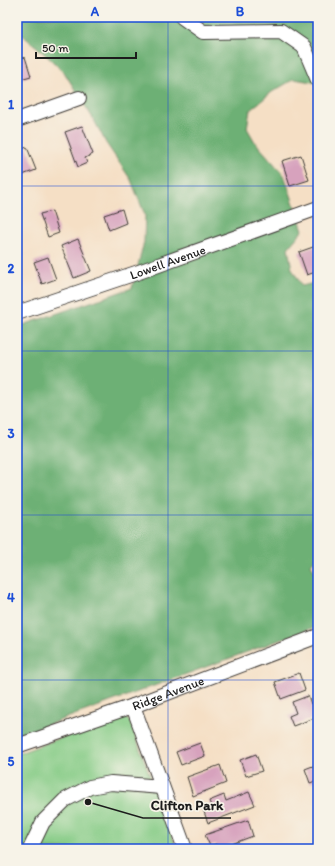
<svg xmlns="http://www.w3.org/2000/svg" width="335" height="866" font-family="Itim,sans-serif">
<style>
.green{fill:#87cc87;stroke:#527452}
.forest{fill:#6db074;stroke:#446648}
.building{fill:#d7a2bd}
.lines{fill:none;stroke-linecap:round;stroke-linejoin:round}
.minor-casing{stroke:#3d3935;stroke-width:16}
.minor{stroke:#fff;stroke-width:14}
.grid{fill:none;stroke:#1d4ed8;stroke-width:1;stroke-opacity:0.55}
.labels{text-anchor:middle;stroke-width:3.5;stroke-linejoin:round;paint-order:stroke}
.street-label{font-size:13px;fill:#1c1c1c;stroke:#f7f3e8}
.leader{fill:none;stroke:#1c1c1c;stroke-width:1.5}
.callout-dot{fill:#1c1c1c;stroke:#f7f3e8;stroke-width:1.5}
.callout-label{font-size:14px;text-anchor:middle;font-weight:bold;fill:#1c1c1c;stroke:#f7f3e8;stroke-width:3.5;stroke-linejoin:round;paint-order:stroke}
.neatline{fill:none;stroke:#1d4ed8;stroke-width:1.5}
.grid-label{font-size:13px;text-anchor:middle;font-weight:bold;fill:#1d4ed8}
</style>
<rect width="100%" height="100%" fill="#f7f3e8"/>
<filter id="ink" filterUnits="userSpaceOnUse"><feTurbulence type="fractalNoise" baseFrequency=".025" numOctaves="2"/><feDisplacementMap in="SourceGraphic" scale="8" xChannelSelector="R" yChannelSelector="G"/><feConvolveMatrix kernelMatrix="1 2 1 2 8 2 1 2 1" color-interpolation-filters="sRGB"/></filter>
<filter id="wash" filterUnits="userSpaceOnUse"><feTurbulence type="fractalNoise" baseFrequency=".012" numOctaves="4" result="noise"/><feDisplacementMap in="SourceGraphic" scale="16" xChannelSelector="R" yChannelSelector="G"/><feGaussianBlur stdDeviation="0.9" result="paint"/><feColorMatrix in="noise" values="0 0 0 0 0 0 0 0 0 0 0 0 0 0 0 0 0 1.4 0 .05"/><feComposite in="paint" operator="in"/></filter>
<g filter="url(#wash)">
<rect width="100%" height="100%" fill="#f5dfc5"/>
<!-- green -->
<path class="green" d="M118,717L126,718L130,722L177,849H17V754Z"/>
<!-- forest -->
<path class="forest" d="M17,17H318V83L294,79L272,92L250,110L247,128L255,142L284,175L303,230L288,248L292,269L302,286L318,282V557L311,564L318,579V626L17,736V327L132,288L144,242L145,215L131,180L106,143L94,120L64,72L37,47L17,31Z"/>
<g id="blocks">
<!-- building -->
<path class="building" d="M25,57L31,76L17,80V60Z
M82,126L93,154L85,158L87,163L78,167L65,132Z
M27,147L36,170L17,177V151Z
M301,155L309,180L290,186L282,161Z
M122,209L126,223L109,230L104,215Z
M52,211L59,233L48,237L40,214Z
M78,239L91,271L74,278L61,246Z
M316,246L318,251V271L307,275L299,252Z
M48,257L56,279L42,284L34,262Z
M299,673L305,690L281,699L275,682Z
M308,696L311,704L314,702L318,711L315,712L317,717L293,726L289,716L296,713L292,702Z
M200,743L205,756L181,765L176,752Z
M256,754L262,771L246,776L240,760Z
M318,764V780L310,783L305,769Z
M220,765L226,783L193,796L187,777Z
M249,792L255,805L208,823L203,809L211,806L209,801L224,795L226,801Z
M248,820L253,836L218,849L216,844L210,846L205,835Z"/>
</g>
</g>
<g filter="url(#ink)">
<use href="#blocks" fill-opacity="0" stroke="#3d3935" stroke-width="1"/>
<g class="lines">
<!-- minor casing -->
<g class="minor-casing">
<g id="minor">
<path d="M182,17L203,32L281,31L304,47L318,80"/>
<path d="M17,120L79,98"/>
<path id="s1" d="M17,313L136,273L318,208"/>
<path d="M133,706L185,849"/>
<path id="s2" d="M17,746L133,706L318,636"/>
<path d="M30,849L43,822L65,800L90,787L111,783L162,787"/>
</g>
</g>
<!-- minor -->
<use href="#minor" class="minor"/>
</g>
</g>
<!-- grid -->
<path class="grid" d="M168,17V849M17,186H318M17,351H318M17,515H318M17,680H318"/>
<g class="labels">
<!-- street labels -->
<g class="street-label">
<text dy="5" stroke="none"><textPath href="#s1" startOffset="159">Lowell Avenue</textPath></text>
<text dy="5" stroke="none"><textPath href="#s2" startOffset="160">Ridge Avenue</textPath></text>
</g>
</g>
<!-- callouts -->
<path class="leader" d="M88 802L143 818H231"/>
<circle class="callout-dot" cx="88" cy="802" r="4"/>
<g class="callout-label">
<text x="187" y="810">Clifton Park</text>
</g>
<!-- margin -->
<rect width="335" height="866" fill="none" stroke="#f7f3e8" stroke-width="44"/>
<!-- scale -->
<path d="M36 52v6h100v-6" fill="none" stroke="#1c1c1c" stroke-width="2"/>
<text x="42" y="52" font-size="12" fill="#1c1c1c" stroke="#f7f3e8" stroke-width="3" paint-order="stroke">50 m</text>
<rect x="22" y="22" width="291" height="822" class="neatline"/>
<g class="grid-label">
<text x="95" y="16">A</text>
<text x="240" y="16">B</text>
<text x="11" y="109">1</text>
<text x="11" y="273">2</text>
<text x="11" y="438">3</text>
<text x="11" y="602">4</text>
<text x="11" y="766">5</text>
</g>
</svg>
